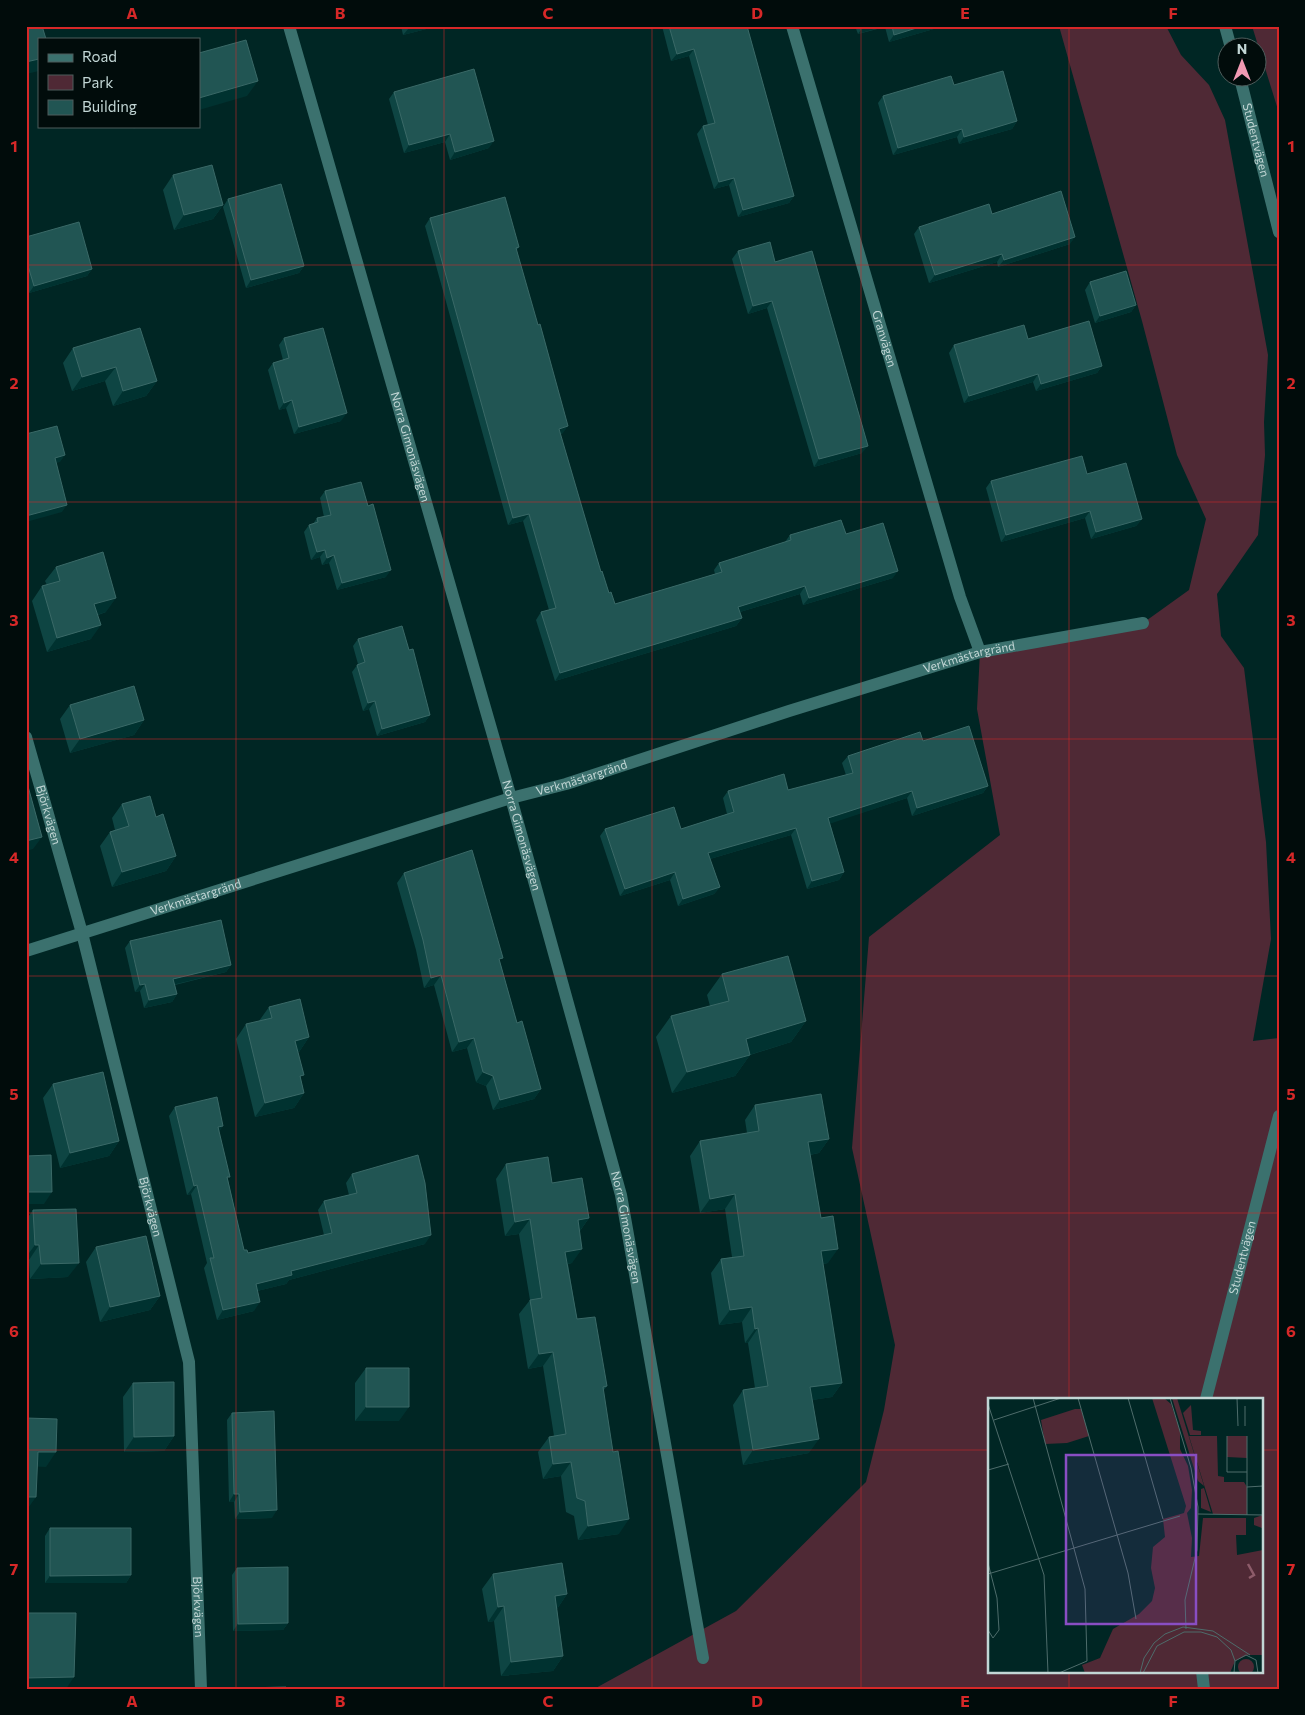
<svg xmlns="http://www.w3.org/2000/svg" width="1305" height="1715" font-family="Commissioner,sans-serif">
<style>
.green{fill:#4f2935;fill-rule:evenodd}
.lines{fill:none;stroke-linecap:round;stroke-linejoin:round}
.minor{stroke:#3b716e;stroke-width:12}
.wall{fill:#0e4543}
.shaded-wall{fill:#003230}
.building{fill:#215553;stroke:#3a6967}
.grid{fill:none;stroke:#d62828;stroke-width:1;stroke-opacity:0.55}
.labels{text-anchor:middle;stroke-width:4;stroke-linejoin:round;paint-order:stroke}
.street-label{font-size:12px;fill:#c2d6d5;stroke:#010c0b}
.inset-river{fill:none;stroke:#8d5c6a;stroke-width:2.5}
.inset-road{fill:none;stroke:#4e6c6b;stroke-width:1}
.view{fill:#894ec3;fill-opacity:0.15;stroke:#894ec3;stroke-width:2.5}
.inset-edge{fill:none;stroke:#c2d6d5;stroke-width:2.5}
.neatline{fill:none;stroke:#d62828;stroke-width:2}
.grid-label{font-size:16px;text-anchor:middle;font-weight:bold;fill:#d62828}
</style>
<rect width="100%" height="100%" fill="#002624"/>
<!-- green -->
<path class="green" d="M1059,26H1166L1181,55L1209,85L1225,120L1268,355L1264,422L1265,455L1258,535L1217,594L1221,636L1244,668L1266,842L1271,939L1253,1041L1279,1038V1689H594L736,1611L866,1482L884,1410L895,1345L852,1148L869,937L1000,835L977,709L980,652L1143,623L1189,590L1206,519L1177,455L1142,321ZM989,1399H1261V1671H989Z
M1252,26H1279V113Z"/>
<g class="lines">
<!-- minor -->
<g class="minor">
<path id="s1" d="M289,26L511,798L621,1195L703,1658"/>
<path id="s2" d="M792,26L960,597L980,652"/>
<path d="M1225,26L1231,48"/>
<path id="s3" d="M1240,78L1279,232"/>
<path id="s4" d="M26,737L82,933L189,1362L201,1689"/>
<path id="s5" d="M26,951L511,798L566,784L789,711L980,652L1143,623"/>
<path id="s6" d="M1206,1399L1279,1116"/>
<path d="M1202,1671L1204,1689"/>
</g>
</g>
<!-- wall -->
<path class="wall" d="M401,26H438L403,35Z
M662,26H747L794,196L789,203L738,217L729,185L714,189L697,134L703,126L708,125L689,56L671,61Z
M855,26H944L889,42L885,27L858,34Z
M954,85L1017,121L1012,129L959,144L957,137L893,155L878,103L883,96Z
M394,92L489,148L450,160L445,142L404,153L389,99Z
M173,175L223,205L213,219L174,230L163,190Z
M228,199L304,266L299,273L246,288L223,207Z
M992,214L1070,244L998,267L997,262L929,283L914,234L919,227Z
M430,218L519,247L516,251L563,433L560,434L601,572L609,593L615,604L715,574L714,570L719,563L785,542L790,535L846,534L893,578L803,605L800,594L740,612L742,618L736,626L555,681L536,620L541,612L549,610L523,521L508,525L425,226Z
M26,237L92,269L87,276L29,293L26,284Z
M738,251L775,262L862,453L814,467L767,308L748,314L732,259Z
M1090,282L1136,305L1131,312L1095,323L1085,290Z
M284,338L341,421L294,434L286,408L279,410L268,370L273,363L283,360L279,345Z
M1028,339L1102,366L1097,373L1036,391L1033,382L964,403L949,353L954,345Z
M73,348L157,381L146,396L113,406L105,381L72,391L63,363Z
M1087,474L1142,519L1136,526L1091,539L1085,518L1001,542L986,488L991,481Z
M325,491L386,577L337,590L329,563L322,565L320,557L311,560L304,532L309,525L313,524L317,518L324,517L320,498Z
M56,567L106,612L98,615L91,639L47,652L32,601L42,586L47,585L45,581Z
M358,639L409,650L430,715L425,722L377,736L369,709L363,711L352,672L358,664L353,646Z
M70,705L144,720L134,735L70,753L60,719Z
M923,741L988,786L983,793L912,816L907,798L830,823L844,872L839,880L807,889L791,835L710,859L720,887L714,894L678,906L670,880L620,896L600,836L605,829H681L727,814L723,798L728,791L788,790L846,775L842,763L848,756Z
M122,804L176,856L166,871L112,887L100,846L110,832L115,830L112,818Z
M404,873L500,962L517,1023L541,1089L534,1099L493,1110L486,1086L476,1082L467,1048L452,1052L434,985L424,988L416,950L397,883Z
M130,941L231,965L226,972L175,985L177,994L172,1002L144,1008L140,991L135,992L125,948Z
M722,974L806,1021L791,1042L750,1055L735,1076L672,1093L656,1037L671,1016L710,1006L707,995Z
M269,1007L309,1037L299,1052H298L301,1080L304,1093L294,1108L255,1117L236,1039L246,1024L259,1021Z
M53,1084L119,1141L109,1156L60,1168L43,1098Z
M755,1105L829,1139L819,1153L810,1155L828,1263L823,1264L842,1383L832,1397L812,1400L809,1453L743,1465L733,1405L743,1390L755,1388L748,1343H745L742,1322L719,1325L711,1273L721,1259L732,1257L725,1209L700,1213L690,1156L700,1141L747,1133L745,1120Z
M175,1107L219,1132L228,1180L244,1250L248,1253L324,1235L318,1210L324,1201L349,1195L346,1183L352,1174L425,1244L289,1280L286,1284L257,1291L254,1311L217,1320L204,1268L207,1263L191,1194L187,1195L169,1116Z
M506,1164L552,1183L589,1218L580,1231L572,1263L568,1264L577,1319L607,1386L603,1391L619,1534L578,1540L574,1516L566,1512L561,1476L543,1479L538,1452L549,1437L554,1436L543,1366L528,1369L519,1314L530,1300L519,1234L505,1236L496,1179Z
M33,1210L68,1277L30,1279L29,1260H26V1220Z
M96,1247L160,1296L150,1310L100,1322L86,1262Z
M366,1368L399,1421H355V1383Z
M133,1383L174,1436L164,1451L124,1452L123,1397Z
M232,1413L272,1518L235,1519L234,1502H229L227,1420Z
M50,1528L131,1575L126,1583H45V1536Z
M237,1568L288,1623L283,1630L233,1631L232,1575Z
M493,1574L567,1594L557,1609L563,1656L553,1671L501,1676L494,1621L488,1622L482,1589Z"/>
<!-- shaded-wall -->
<path class="shaded-wall" d="M415,26H438L403,35L409,28Z
M885,26L858,34L863,27Z
M923,26H944L889,42L894,35Z
M694,49L689,56L671,61L677,54Z
M39,59V71L26,74V62Z
M258,81L247,96L199,110V98Z
M1017,121L1012,129L959,144L964,137Z
M135,126H142L133,129Z
M962,129L957,137L893,155L898,148Z
M450,134L445,142L404,153L409,145Z
M494,141L489,148L450,160L455,152Z
M734,178L729,185L714,189L719,182Z
M794,196L789,203L738,217L743,210Z
M223,205L213,219L174,230L184,215Z
M1075,237L1070,244L998,267L1004,260Z
M1002,254L997,262L929,283L935,275Z
M304,266L299,273L246,288L251,280Z
M92,269L87,276L29,293L34,286Z
M772,301L767,308L748,314L753,306Z
M1136,305L1131,312L1095,323L1100,316Z
M1102,366L1097,373L1036,391L1041,384Z
M116,367L105,381L72,391L82,377Z
M1038,374L1033,382L964,403L969,396Z
M157,381L146,396L113,406L123,391Z
M292,400L286,408L279,410L284,403Z
M347,413L341,421L294,434L299,427Z
M568,426L563,433L554,436L559,429Z
M868,446L862,453L814,467L819,459Z
M65,455L60,462L49,465L55,458Z
M67,505L62,512L26,522V516Z
M1090,511L1085,518L1001,542L1006,535Z
M529,514L523,521L508,525L513,518Z
M1142,519L1136,526L1091,539L1096,532Z
M325,550L320,557L311,560L317,552Z
M334,555L329,563L322,565L327,558Z
M391,570L386,577L337,590L342,583Z
M898,571L893,578L803,605L809,598Z
M805,586L800,594L733,614L738,607Z
M116,598L106,612L84,619L94,604Z
M742,618L736,626L555,681L560,673Z
M101,625L91,639L47,652L57,638Z
M375,701L369,709L363,711L368,703Z
M430,715L425,722L377,736L382,729Z
M144,720L134,735L70,753L80,739Z
M988,786L983,793L912,816L917,808Z
M912,791L907,798L823,826L828,818Z
M796,828L791,835L703,861L708,853Z
M42,837L33,849L26,851V841Z
M176,856L166,871L112,887L122,872Z
M675,872L670,880L620,896L625,889Z
M844,872L839,880L807,889L812,881Z
M720,887L714,894L678,906L683,899Z
M231,965L226,972L168,986L173,979Z
M441,975L434,985L424,988L431,978Z
M145,984L140,991L135,992L140,985Z
M177,994L172,1002L144,1008L149,1000Z
M806,1021L791,1042L749,1055H750L735,1076L672,1093L687,1072L746,1039Z
M309,1037L299,1052L285,1055L295,1041Z
M474,1038L467,1048L452,1052L459,1042Z
M483,1072L493,1076L486,1086L476,1082Z
M541,1089L534,1099L493,1110L500,1100Z
M304,1093L294,1108L255,1117L265,1103Z
M223,1126L217,1135L218,1127Z
M829,1139L819,1153L798,1157L808,1142Z
M119,1141L109,1156L60,1168L70,1153Z
M197,1185L191,1194L187,1195L194,1186Z
M26,1192H52L44,1204H26Z
M735,1194L725,1209L700,1213L710,1199Z
M589,1218L579,1232L578,1220Z
M530,1219L519,1234L505,1236L515,1222Z
M431,1235L425,1244L289,1280L286,1284L249,1293L256,1284L291,1271Z
M35,1245H39L29,1260H26V1257Z
M582,1249L572,1263L555,1266L565,1252Z
M838,1249L828,1263L811,1266L821,1251Z
M79,1263L68,1277L30,1279L41,1264Z
M160,1296L150,1310L100,1322L110,1307Z
M260,1302L254,1311L217,1320L223,1310Z
M752,1307L742,1322L719,1325L730,1310Z
M758,1328L748,1343H745L755,1329Z
M553,1352L543,1366L528,1369L539,1354Z
M842,1383L832,1397L800,1402L810,1387Z
M366,1407H409L399,1421H355Z
M174,1436L164,1451L124,1452L134,1437Z
M819,1439L809,1453L743,1465L753,1450Z
M38,1452H56L46,1467L27,1466Z
M571,1462L561,1476L543,1479L553,1464Z
M234,1494H239L234,1502H229Z
M26,1497H36L26,1511Z
M277,1510L272,1518L235,1519L240,1512Z
M629,1519L619,1534L578,1540L588,1526Z
M131,1575L126,1583H45L50,1576Z
M567,1594L557,1609L555,1596Z
M504,1606L494,1621L488,1622L498,1607Z
M288,1623L283,1630L233,1631L238,1624Z
M563,1656L553,1671L501,1676L511,1662Z
M74,1677L66,1689H26V1678Z"/>
<!-- building -->
<path class="building" d="M26,26H42L46,39H39V59L26,62Z
M669,26H747L794,196L743,210L734,178L719,182L703,126L715,123L694,49L677,54Z
M892,26H923L894,35Z
M246,40L258,81L199,98V53Z
M474,69L494,141L455,152L450,134L409,145L394,92Z
M1003,71L1017,121L964,137L962,129L898,148L883,96L951,76L954,85Z
M212,165L223,205L184,215L173,175Z
M281,184L304,266L251,280L228,199Z
M1061,191L1075,237L1004,260L1002,254L935,275L919,227L989,204L992,214Z
M505,197L519,247L516,248L538,325L540,324L568,426L559,429L601,572L602,571L609,593L611,592L615,604L722,572L719,563L791,540L790,535L841,520L846,534L883,523L898,571L809,598L805,586L738,607L742,618L560,673L541,612L556,608L529,514L513,518L430,218Z
M79,222L92,269L34,286L26,259V237Z
M770,242L775,262L812,251L868,446L819,459L772,301L753,306L738,251Z
M1126,271L1136,305L1100,316L1090,282Z
M1089,321L1102,366L1041,384L1038,374L969,396L954,345L1024,325L1028,339Z
M140,328L157,381L123,391L116,367L82,377L73,348Z
M323,328L347,413L299,427L292,400L284,403L273,363L289,358L284,338Z
M57,426L65,455L55,458L67,505L26,516V434Z
M1082,456L1087,474L1126,463L1142,519L1096,532L1090,511L1006,535L991,481Z
M361,482L368,506L373,504L391,570L342,583L334,555L327,558L325,550L317,552L309,525L318,522L317,518L331,515L325,491Z
M103,552L116,598L94,604L101,625L57,638L42,586L60,581L56,567Z
M402,626L409,650L413,649L430,715L382,729L375,701L368,703L357,665L365,662L358,639Z
M134,686L144,720L80,739L70,705Z
M969,726L988,786L917,808L912,791L828,818L844,872L812,881L796,828L708,853L720,887L683,899L675,872L625,889L605,829L674,807L681,829L734,812L728,791L784,774L788,790L853,773L848,756L920,732L923,741Z
M26,779L42,837L26,841Z
M150,796L156,817L163,814L176,856L122,872L110,832L129,826L122,804Z
M472,850L503,958L499,959L517,1023L522,1021L541,1089L500,1100L493,1076L483,1072L474,1038L459,1042L441,975L431,978L423,940L404,873Z
M221,920L231,965L173,979L177,994L149,1000L145,984L140,985L130,941Z
M788,956L806,1021L746,1039L750,1055L687,1072L671,1016L729,1001L722,974Z
M300,999L309,1037L295,1041L304,1075L300,1076L304,1093L265,1103L246,1024L272,1018L269,1007Z
M103,1072L119,1141L70,1153L53,1084Z
M821,1094L829,1139L808,1142L821,1218L833,1216L838,1249L821,1251L842,1383L810,1387L819,1439L753,1450L743,1390L768,1386L758,1328L755,1329L752,1307L730,1310L721,1259L744,1256L735,1194L710,1199L700,1141L759,1131L755,1105Z
M217,1097L223,1126L218,1127L230,1177H227L244,1250H247L248,1253L332,1233L324,1201L357,1193L352,1174L418,1155L425,1183L431,1235L291,1271L292,1275L256,1284L260,1302L223,1310L210,1258H214L197,1185L194,1186L175,1107Z
M51,1155L52,1192H26V1156Z
M548,1157L552,1183L582,1178L589,1218L578,1220L582,1249L565,1252L577,1319L595,1317L607,1386L603,1387L613,1452L618,1451L629,1519L588,1526L585,1501L577,1498L571,1462L553,1464L549,1437L566,1434L553,1352L539,1354L530,1300L542,1298L530,1219L515,1222L506,1164Z
M76,1209L79,1263L41,1264L39,1245H35L33,1210Z
M146,1236L160,1296L110,1307L96,1247Z
M366,1368H409V1407H366Z
M174,1382V1436L134,1437L133,1383Z
M274,1411L277,1510L240,1512L239,1494H234L232,1413Z
M26,1418L57,1419L56,1452H38L36,1497H26Z
M50,1528H131V1575L50,1576Z
M562,1563L567,1594L555,1596L563,1656L511,1662L504,1606L498,1607L493,1574Z
M288,1567V1623L238,1624L237,1568Z
M26,1613H76L74,1677L26,1678Z
M286,1687V1689H244V1688Z"/>
<!-- grid -->
<path class="grid" d="M236,26V1689M444,26V1689M652,26V1689M861,26V1689M1069,26V1399M26,265H1279M26,502H1279M26,739H1279M26,976H1279M26,1213H1279M26,1450H989M1261,1450H1279M1069,1671V1689"/>
<g class="labels">
<!-- street labels -->
<g class="street-label">
<text dy="4" stroke="none"><textPath href="#s3" startOffset="64">Studentvägen</textPath></text>
<text dy="4" stroke="none"><textPath href="#s2" startOffset="326">Granvägen</textPath></text>
<text dy="4" stroke="none"><textPath href="#s1" startOffset="438">Norra Gimonäsvägen</textPath></text>
<text dy="4" stroke="none"><textPath href="#s5" startOffset="988">Verkmästargränd</textPath></text>
<text dy="4" stroke="none"><textPath href="#s5" startOffset="582">Verkmästargränd</textPath></text>
<text dy="4" stroke="none"><textPath href="#s4" startOffset="81">Björkvägen</textPath></text>
<text dy="4" stroke="none"><textPath href="#s1" startOffset="842">Norra Gimonäsvägen</textPath></text>
<text dy="4" stroke="none"><textPath href="#s5" startOffset="178">Verkmästargränd</textPath></text>
<text dy="4" stroke="none"><textPath href="#s4" startOffset="486">Björkvägen</textPath></text>
<text dy="4" stroke="none"><textPath href="#s1" startOffset="1248">Norra Gimonäsvägen</textPath></text>
<text dy="4" stroke="none"><textPath href="#s6" startOffset="146">Studentvägen</textPath></text>
<text dy="4" stroke="none"><textPath href="#s4" startOffset="891">Björkvägen</textPath></text>
</g>
</g>
<!-- overview -->
<g transform="translate(988 1398)">
<rect width="275" height="275" fill="#002624"/>
<path d="M164,0H176L183,6L192,33V51L200,68L204,92L203,110L199,115L204,140L203,159L211,158L215,120H258V137H248L249,157L275,152L274,130L266,127V120L275,117V257H260L247,263L242,275H97L94,267L112,260L125,231L151,216L164,203L167,190L163,170L165,149L177,139L175,121L196,115L198,108ZM184,0H189L216,88L210,83ZM203,7L205,32L213,33V37H202L195,15ZM87,11H93L101,38L79,45L57,46L53,22ZM201,38H229L230,78L236,79V84H256L259,89V117L225,116ZM239,38H259V60L239,59ZM216,90L223,114L213,110V91ZM250 269a8 8 0 1 1 16 0a8 8 0 1 1-16 0Z" fill="#4f2935"/>
<path class="inset-river" d="M260,166L266,177L261,180"/>
<path class="inset-road" d="M45,0L97,191L99,263L71,275M90,0L140,175L148,221M140,0L175,121M182,0L203,70L210,109L209,152L197,202L198,231M249,0L250,28M0,6L56,177L60,275M257,8V28M6,22L73,0M239,38V74H259M0,72L21,66M259,89V38M210,116L275,117M259,117V89L275,88M0,165L9,200L11,232L5,240L0,232M0,176L192,118M152,275L156,260L166,245L177,236L195,229L225,233L262,257M155,275L169,248L196,234H213L229,239L243,252L247,263M246,275L247,263L258,257L268,262L270,275"/>
<path class="view" d="M78,57H208V226H78Z"/>
<rect width="275" height="275" class="inset-edge"/>
</g>
<!-- border -->
<rect width="1305" height="1715" fill="none" stroke="#010c0b" stroke-width="55"/>
<!-- legend -->
<rect x="38" y="38" width="162" height="90" fill="#010c0b" stroke="#4e5d5c"/>
<rect x="48" y="54" width="25" height="8" fill="#3b716e" stroke="#4e5d5c"/>
<text x="82" y="62" font-size="15" fill="#c2d6d5">Road</text>
<rect x="48" y="75" width="25" height="15" fill="#4f2935" stroke="#4e5d5c"/>
<text x="82" y="88" font-size="15" fill="#c2d6d5">Park</text>
<rect x="48" y="100" width="25" height="15" fill="#215553" stroke="#4e5d5c"/>
<text x="82" y="112" font-size="15" fill="#c2d6d5">Building</text>
<!-- north arrow -->
<g transform="translate(1242 62)"><circle r="24" fill="#010c0b" stroke="#4e5d5c"/>
<path d="M0-4L9 19L0 12L-9 19Z" fill="#f19ab3"/>
<text y="-8" font-size="14" font-weight="bold" text-anchor="middle" fill="#c2d6d5">N</text>
</g>
<rect x="28" y="28" width="1250" height="1660" class="neatline"/>
<g class="grid-label">
<text x="132" y="19">A</text>
<text x="340" y="19">B</text>
<text x="548" y="19">C</text>
<text x="757" y="19">D</text>
<text x="965" y="19">E</text>
<text x="1173" y="19">F</text>
<text x="14" y="152">1</text>
<text x="1291" y="152">1</text>
<text x="14" y="389">2</text>
<text x="1291" y="389">2</text>
<text x="14" y="626">3</text>
<text x="1291" y="626">3</text>
<text x="14" y="863">4</text>
<text x="1291" y="863">4</text>
<text x="14" y="1100">5</text>
<text x="1291" y="1100">5</text>
<text x="14" y="1337">6</text>
<text x="1291" y="1337">6</text>
<text x="14" y="1575">7</text>
<text x="1291" y="1575">7</text>
<text x="132" y="1707">A</text>
<text x="340" y="1707">B</text>
<text x="548" y="1707">C</text>
<text x="757" y="1707">D</text>
<text x="965" y="1707">E</text>
<text x="1173" y="1707">F</text>
</g>
</svg>
